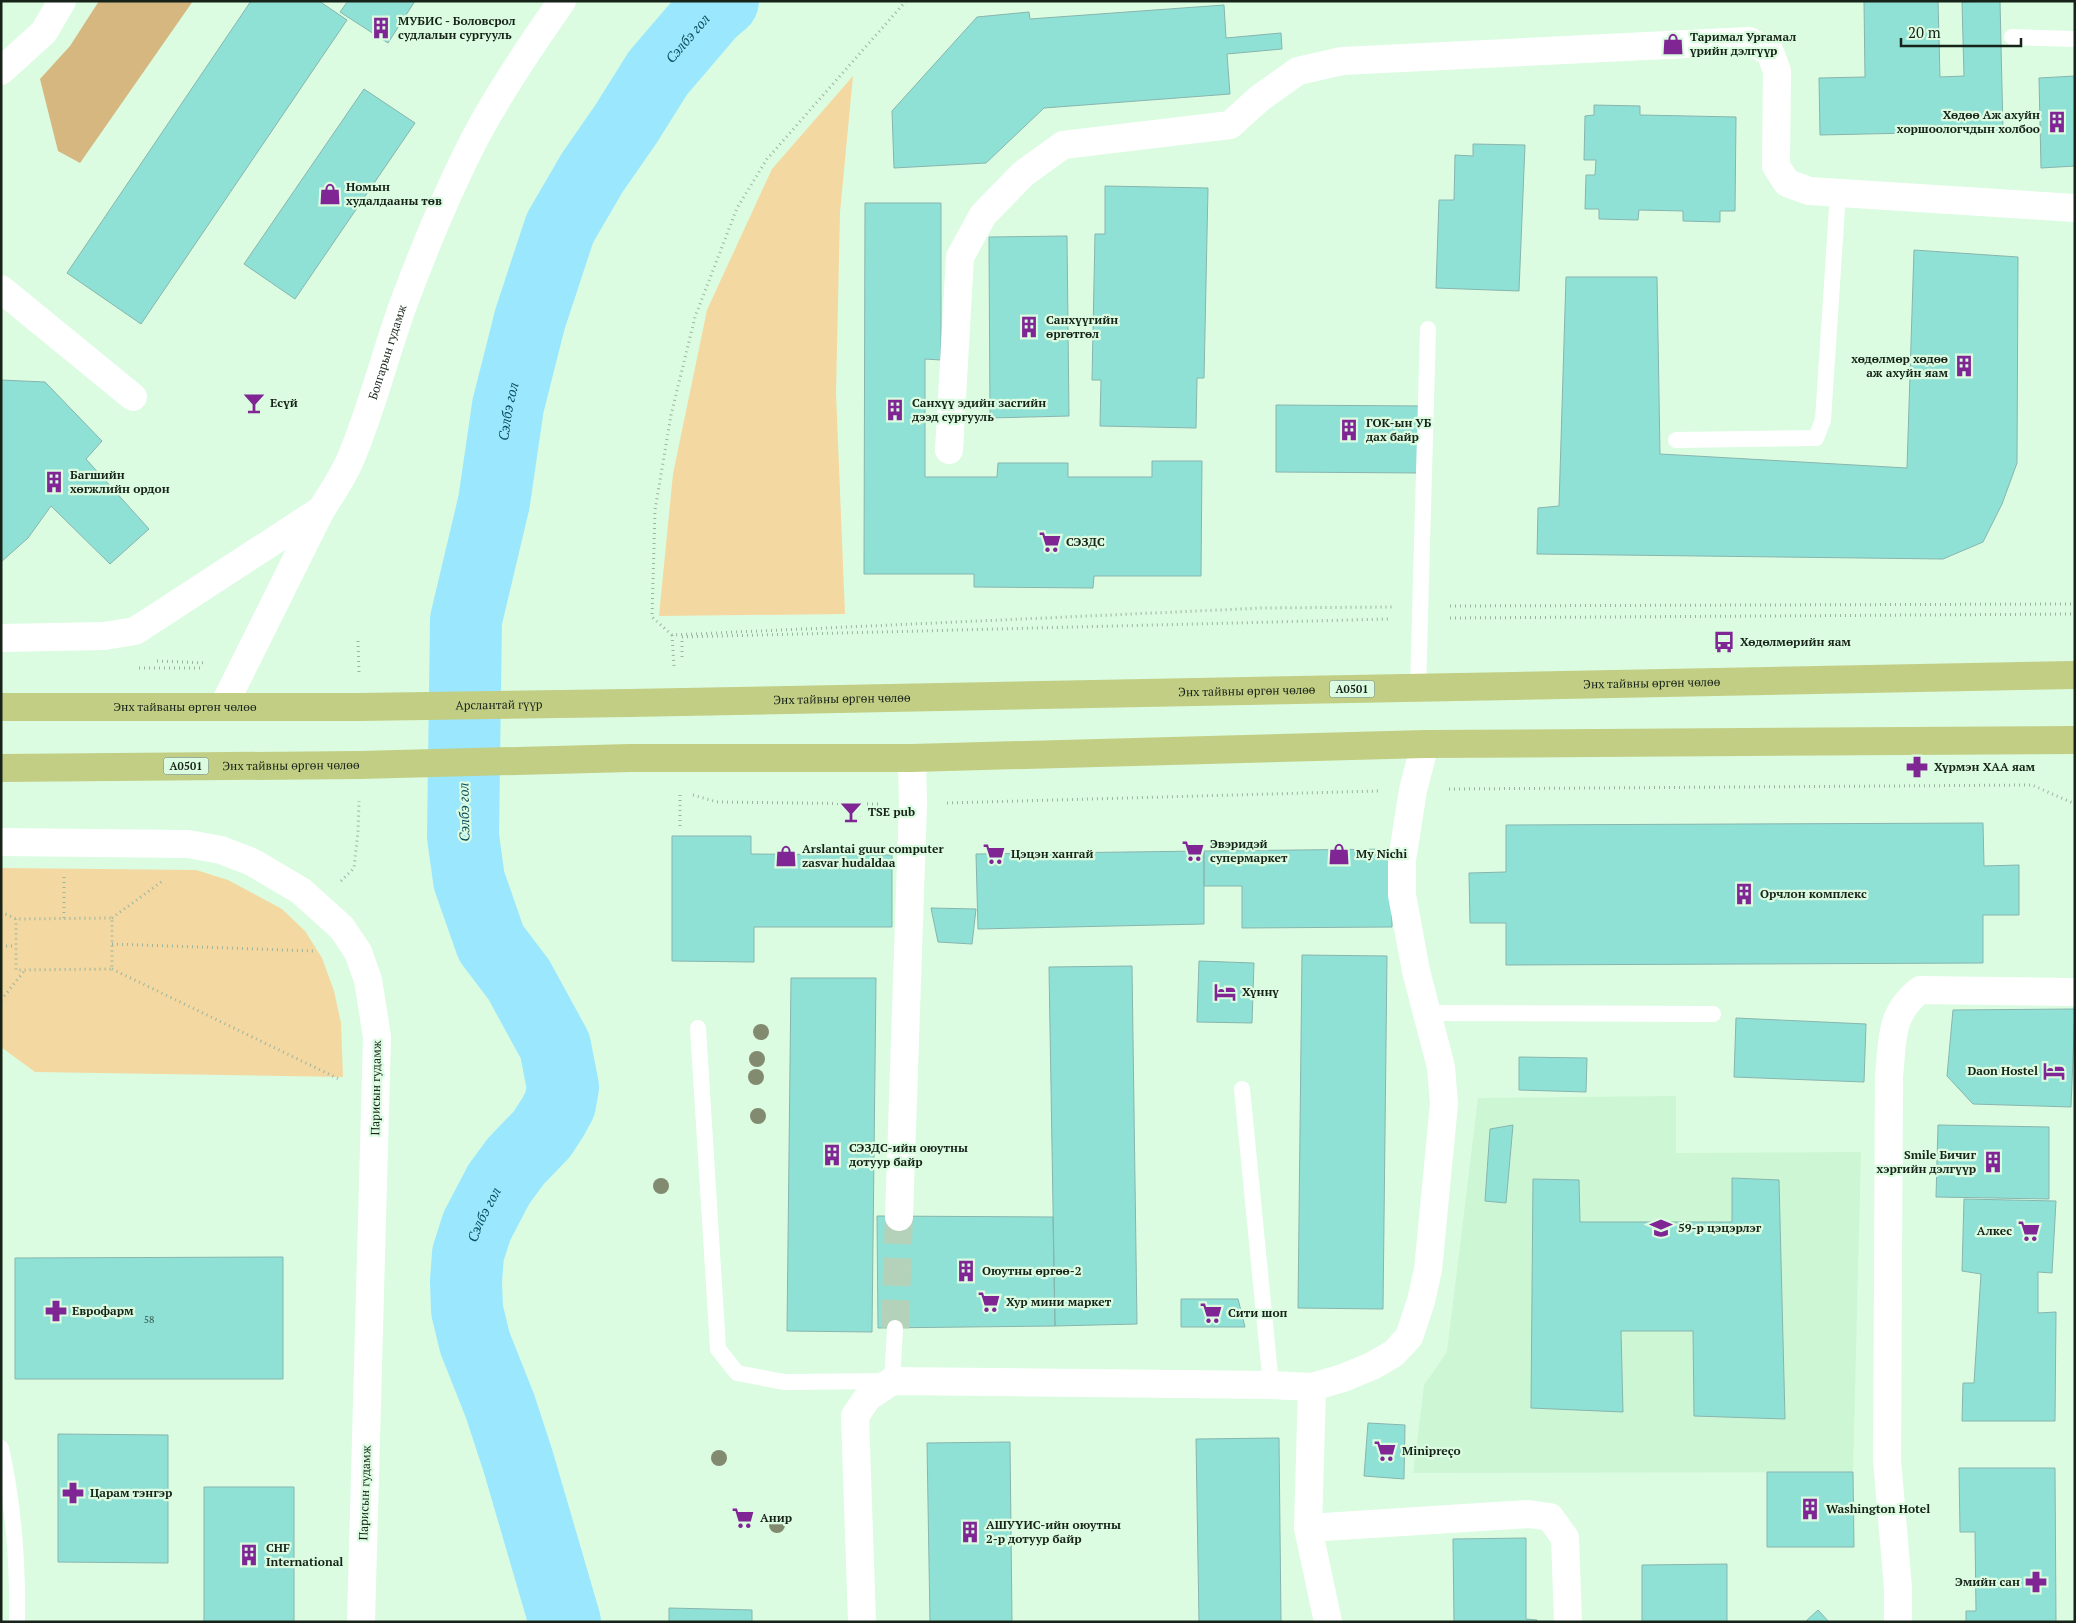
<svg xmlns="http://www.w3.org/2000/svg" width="2076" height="1623" font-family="'PT Serif',serif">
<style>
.built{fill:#cdf6d5}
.green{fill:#f4d8a1}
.forest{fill:#d5b77f}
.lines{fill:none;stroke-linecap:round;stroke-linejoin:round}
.river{stroke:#9be7fe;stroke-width:72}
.building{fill:#90e1d5;stroke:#87b5ae}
.minor-tunnel{stroke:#b4d1b9;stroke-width:28;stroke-dasharray:28 14;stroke-linecap:butt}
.path{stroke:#9ab49f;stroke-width:3;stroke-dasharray:1 4;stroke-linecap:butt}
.service{stroke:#fff;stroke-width:16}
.minor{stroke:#fff;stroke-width:28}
.tertiary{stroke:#fff;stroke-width:28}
.trunk{stroke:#c2ce84;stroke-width:28}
.tree{fill:#828a70}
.labels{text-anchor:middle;stroke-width:4.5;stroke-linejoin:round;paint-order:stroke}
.number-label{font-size:10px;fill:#355248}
.shield{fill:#dbfce1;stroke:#526455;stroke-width:1}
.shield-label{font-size:11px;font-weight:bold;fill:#172319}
.poi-label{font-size:12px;font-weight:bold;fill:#172319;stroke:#dbfce1;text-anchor:start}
.street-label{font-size:12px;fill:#172319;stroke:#dbfce1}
.water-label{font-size:14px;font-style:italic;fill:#0c4f5f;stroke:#dbfce1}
</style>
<rect width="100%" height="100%" fill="#dbfce1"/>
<!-- built -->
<path class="built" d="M1676,1096V1153L1861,1152L1853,1472L1413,1473L1424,1385L1447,1352L1478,1098Z"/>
<!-- green -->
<path class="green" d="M853,76L840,212L836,393L845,614L659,616L673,474L707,310L772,169Z
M1,868L196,870L228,880L282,909L305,931L322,958L334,991L341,1023L343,1077L35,1072L1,1047Z"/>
<!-- forest -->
<path class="forest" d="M99,1H193L80,163L58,151L40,79L70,46Z"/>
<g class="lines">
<!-- river -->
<path class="river" id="s1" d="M565,1622L518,1461L500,1406L475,1343L467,1310L466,1281L468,1254L477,1226L499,1184L516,1161L542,1134L553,1117L560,1104L563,1087L555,1046L519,980L491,943L469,880L463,836L466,620L494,502L508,406L530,319L560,228L592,173L626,124L658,73L711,11L723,1"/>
</g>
<!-- building -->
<path class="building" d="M251,1H319L347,20L141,324L67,273Z
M348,1H415L388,43L340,12Z
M1864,1H1938L1940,77L1964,76L1962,2L2000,1L2003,131L1820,135L1819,78L1865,77Z
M1224,5L1226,38L1281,33L1282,49L1227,54L1230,94L1044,108L986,163L894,168L892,111L977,17L1029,12L1030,19Z
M2075,76V166L2041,168L2039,78Z
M364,89L415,123L295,299L244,264Z
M1594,105L1640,106V115L1736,117L1735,211H1720V222L1683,221V211L1639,210L1638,220L1599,219V209H1585L1586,175H1595L1596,160H1584L1585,116L1594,115Z
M1473,144L1525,145L1519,291L1436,288L1439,200H1454L1455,155L1473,156Z
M1105,186L1208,188L1204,378H1197L1196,428L1100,426L1101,380H1092L1095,234H1105Z
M865,203H941V360L925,359V477H997L998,463H1068V477H1152V461H1202L1201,576H1094L1093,588L974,587V574H864Z
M1067,236L1069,416L990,418L989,237Z
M1914,250L2018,257L2017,463L2002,504L1983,542L1943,559L1537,554L1538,508L1559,506L1566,277H1657L1660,454L1907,468Z
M1,380L45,382L102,441L86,459L149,529L110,564L51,506L28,538L1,562Z
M1276,405L1423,406V473L1276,472Z
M1983,823L1984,866L2019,865V915H1983V963L1506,965V923H1470L1469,873L1506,872V825Z
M672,836H751V854L892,855V927H754V962L672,961Z
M1391,849L1392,927L1242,928V886H1204V851Z
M1204,851V924L978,929L976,854Z
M931,908L976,909L972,944L938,942Z
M1302,955L1387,956L1383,1309L1298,1308Z
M1199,961L1254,963L1252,1023L1197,1022Z
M1132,966L1137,1324L1055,1326L1049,967Z
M791,978H876L872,1332L787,1331Z
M2075,1009L2071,1107L1973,1104L1947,1076L1953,1010Z
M1736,1018L1866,1024L1864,1082L1734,1077Z
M1519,1057L1587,1058L1586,1092L1519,1090Z
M1513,1125L1506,1203L1485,1201L1490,1129Z
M1938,1125L2049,1127V1199L1936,1197Z
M1732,1178L1779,1180L1785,1419L1694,1416L1693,1331H1621L1623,1412L1531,1408L1533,1179L1579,1180L1580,1222H1732Z
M1964,1199L2056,1201L2052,1273L2038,1272V1313L2056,1312L2055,1421H1962L1963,1383H1974L1981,1274L1962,1271Z
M877,1216L1053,1217L1055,1326L878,1328Z
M283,1257V1379H15V1258Z
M1181,1299H1238L1245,1327H1181Z
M1368,1423L1405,1425L1404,1479L1364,1476Z
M58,1434L168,1435V1563L58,1562Z
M1279,1438L1281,1622H1199L1196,1439Z
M1010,1442L1012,1622H930L927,1443Z
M1959,1468H2055L2056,1622H1966V1611H1976L1975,1532H1960Z
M1767,1472H1853L1854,1547H1767Z
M204,1487H294V1622H204Z
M1526,1538V1619L1537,1620V1622H1454L1453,1539Z
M1727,1564V1622H1642V1565Z
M669,1608L752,1610V1622H669Z
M1818,1610L1829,1622H1805Z"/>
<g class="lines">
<!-- minor-tunnel -->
<path class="minor-tunnel" d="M895,1328L899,1217"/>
<!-- path -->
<path class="path" d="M906,1L767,159L737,208L695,317L671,415L655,510L652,617L672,635L1263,608L1392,607
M1450,606L2075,604
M1450,618L2075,614
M672,635L674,667
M358,641L359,673
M682,657V637L1391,619
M157,661L206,663
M139,668H203
M1449,789L2032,785L2075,804
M693,795L717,802L878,804
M947,803L1378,791
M680,826V792
M64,877V919
M341,881L354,868L358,832L359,801
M1,912L16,919L112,918V969L16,970V919
M112,918L164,880
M112,944L314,951
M1,946H16
M112,969L341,1080
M1,1000L25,970"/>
<!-- service -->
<path class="service" d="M2012,37L2075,39
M1676,440L1816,438L1823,420L1838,193
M1418,688L1428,329
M1428,1013L1713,1014
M698,1028L718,1349L737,1373L784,1382L892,1381L895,1328
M1242,1089L1271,1385
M1,1448C14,1506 18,1562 17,1622"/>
<!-- minor -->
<path class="minor" d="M1,71L44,32L62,1
M1,289L133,397
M949,450L960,257L983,215L1023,174L1063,145L1230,125L1260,98L1298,71L1342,61L1749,41L1770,52L1777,71L1776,166L1787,183L1809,191L2075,208
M1,638L104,636L135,631L321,510
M899,1217L913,804L912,758
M1312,1387L1308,1528L1328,1622
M1308,1528L1528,1514L1550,1517L1565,1538L1568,1622
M862,1622L855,1416L868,1397L892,1381L1271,1385L1312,1387L1343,1378L1372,1366L1393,1354L1409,1337L1421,1301L1428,1270L1444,1104L1441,1067L1416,971L1402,895V860L1413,790L1425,744
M1898,1622V1588L1887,1460L1889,1076C1893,1040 1889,1014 1920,990L2075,992"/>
<!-- tertiary -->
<g class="tertiary">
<path id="s2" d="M223,707L321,510C332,493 343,477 351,458C373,406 386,350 406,297C428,239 452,180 482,125C506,82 534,41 562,1"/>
<path d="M1,842L188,844L221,850L252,862L301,891L342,928L358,952L368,980L377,1037L361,1622"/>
</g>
<!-- trunk -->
<g class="trunk">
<path id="s3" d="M1,707H359L629,703L2075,675"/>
<path id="s4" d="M1,768L359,765L630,758H912L1425,744L2075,740"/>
</g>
</g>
<!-- trees -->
<g class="tree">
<circle cx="761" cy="1032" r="8"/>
<circle cx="757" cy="1059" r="8"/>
<circle cx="756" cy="1077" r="8"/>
<circle cx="758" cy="1116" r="8"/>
<circle cx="661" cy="1186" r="8"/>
<circle cx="719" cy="1458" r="8"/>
<circle cx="777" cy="1525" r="8"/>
</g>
<!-- icons -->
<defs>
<g id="building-bare" transform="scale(1.725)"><path d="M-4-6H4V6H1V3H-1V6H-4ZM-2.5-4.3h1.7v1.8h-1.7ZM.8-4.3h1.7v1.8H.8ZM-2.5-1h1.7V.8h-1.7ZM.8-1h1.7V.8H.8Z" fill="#7f2694" stroke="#dbfce1" stroke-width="2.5" paint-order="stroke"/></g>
<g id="shop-bare" transform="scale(1.725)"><path d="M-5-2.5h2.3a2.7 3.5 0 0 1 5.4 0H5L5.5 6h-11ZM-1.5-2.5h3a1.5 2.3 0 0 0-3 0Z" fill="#7f2694" stroke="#dbfce1" stroke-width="2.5" paint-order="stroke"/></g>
<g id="bar-bare" transform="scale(1.725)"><path d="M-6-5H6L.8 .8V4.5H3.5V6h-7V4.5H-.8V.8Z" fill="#7f2694" stroke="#dbfce1" stroke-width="2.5" paint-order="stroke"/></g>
<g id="supermarket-bare" transform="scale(1.725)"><path d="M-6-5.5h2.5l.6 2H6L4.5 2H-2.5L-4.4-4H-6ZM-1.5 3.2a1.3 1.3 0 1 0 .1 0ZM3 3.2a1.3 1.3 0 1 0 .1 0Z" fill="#7f2694" stroke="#dbfce1" stroke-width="2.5" paint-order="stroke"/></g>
<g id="bus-bare" transform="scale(1.725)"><path d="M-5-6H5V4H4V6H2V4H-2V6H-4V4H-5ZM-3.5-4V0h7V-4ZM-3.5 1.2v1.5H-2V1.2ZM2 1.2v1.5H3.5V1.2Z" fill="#7f2694" stroke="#dbfce1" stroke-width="2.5" paint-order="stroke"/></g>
<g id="pharmacy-bare" transform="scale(1.725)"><path d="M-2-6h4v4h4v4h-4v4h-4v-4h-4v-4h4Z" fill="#7f2694" stroke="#dbfce1" stroke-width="2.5" paint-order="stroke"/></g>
<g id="hotel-bare" transform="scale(1.725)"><path d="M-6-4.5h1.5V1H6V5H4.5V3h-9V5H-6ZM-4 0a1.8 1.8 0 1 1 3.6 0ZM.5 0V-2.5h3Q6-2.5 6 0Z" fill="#7f2694" stroke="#dbfce1" stroke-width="2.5" paint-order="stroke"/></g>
<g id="school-bare" transform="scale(1.725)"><path d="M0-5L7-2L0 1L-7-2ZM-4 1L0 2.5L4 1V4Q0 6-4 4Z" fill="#7f2694" stroke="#dbfce1" stroke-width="2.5" paint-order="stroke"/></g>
</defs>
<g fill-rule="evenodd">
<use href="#building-bare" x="381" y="28"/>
<use href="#shop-bare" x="1673" y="44"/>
<use href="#building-bare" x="2057" y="122"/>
<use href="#shop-bare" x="330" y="194"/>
<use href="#building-bare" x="1029" y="327"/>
<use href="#building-bare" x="1964" y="366"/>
<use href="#bar-bare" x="254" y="403"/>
<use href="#building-bare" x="895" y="410"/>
<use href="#building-bare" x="1349" y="430"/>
<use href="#building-bare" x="54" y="482"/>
<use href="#supermarket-bare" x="1050" y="542"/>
<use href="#bus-bare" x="1724" y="642"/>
<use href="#pharmacy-bare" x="1917" y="767"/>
<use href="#bar-bare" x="851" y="812"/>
<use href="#supermarket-bare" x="1193" y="851"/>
<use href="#supermarket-bare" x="994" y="854"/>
<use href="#shop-bare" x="1339" y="854"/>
<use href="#shop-bare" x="786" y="856"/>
<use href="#building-bare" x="1744" y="894"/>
<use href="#hotel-bare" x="1225" y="992"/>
<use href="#hotel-bare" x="2054" y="1071"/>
<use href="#building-bare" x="832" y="1155"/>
<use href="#building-bare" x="1993" y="1162"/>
<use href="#school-bare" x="1661" y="1228"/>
<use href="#supermarket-bare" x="2029" y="1231"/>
<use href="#building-bare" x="966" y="1271"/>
<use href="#supermarket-bare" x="989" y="1302"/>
<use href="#pharmacy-bare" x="56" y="1311"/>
<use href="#supermarket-bare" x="1211" y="1313"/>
<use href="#supermarket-bare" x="1385" y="1451"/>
<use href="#pharmacy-bare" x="73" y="1493"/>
<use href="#building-bare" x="1810" y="1509"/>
<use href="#supermarket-bare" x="743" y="1518"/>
<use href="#building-bare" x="970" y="1532"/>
<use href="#building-bare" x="249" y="1555"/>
<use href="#pharmacy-bare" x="2036" y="1582"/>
</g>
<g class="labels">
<!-- number labels -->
<g class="number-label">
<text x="149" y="1323">58</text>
</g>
<!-- shield labels -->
<g class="shield">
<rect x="1329.5" y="680.5" width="45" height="17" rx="4"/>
<rect x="163.5" y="757.5" width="45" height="17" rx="4"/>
</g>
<g class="shield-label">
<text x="1352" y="693">A0501</text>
<text x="186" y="770">A0501</text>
</g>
<!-- poi labels -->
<g class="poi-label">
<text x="398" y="25">МУБИС - Боловсрол<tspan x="398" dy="14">судлалын сургууль</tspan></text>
<text x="1690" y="41">Таримал Ургамал<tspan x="1690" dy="14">үрийн дэлгүүр</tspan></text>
<text x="2040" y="119" text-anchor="end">Хөдөө Аж ахуйн<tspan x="2040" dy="14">хоршоологчдын холбоо</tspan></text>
<text x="346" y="191">Номын<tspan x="346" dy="14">худалдааны төв</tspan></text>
<text x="1046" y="324">Санхүүгийн<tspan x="1046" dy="14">өргөтгөл</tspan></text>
<text x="1948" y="363" text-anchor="end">хөдөлмөр хөдөө<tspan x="1948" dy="14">аж ахуйн яам</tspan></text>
<text x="270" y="407">Есүй</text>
<text x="912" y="407">Санхүү эдийн засгийн<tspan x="912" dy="14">дээд сургууль</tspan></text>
<text x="1366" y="427">ГОК-ын УБ<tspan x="1366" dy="14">дах байр</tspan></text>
<text x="70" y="479">Багшийн<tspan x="70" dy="14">хөгжлийн ордон</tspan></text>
<text x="1066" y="546">СЭЗДС</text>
<text x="1740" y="646">Хөдөлмөрийн яам</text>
<text x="1934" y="771">Хүрмэн ХАА яам</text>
<text x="868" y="816">TSE pub</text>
<text x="1210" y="848">Эвэридэй<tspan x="1210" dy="14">супермаркет</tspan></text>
<text x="802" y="853">Arslantai guur computer<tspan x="802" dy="14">zasvar hudaldaa</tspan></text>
<text x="1011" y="858">Цэцэн хангай</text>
<text x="1356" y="858">My Nichi</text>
<text x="1760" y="898">Орчлон комплекс</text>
<text x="1242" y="996">Хүннү</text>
<text x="2038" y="1075" text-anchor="end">Daon Hostel</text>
<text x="849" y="1152">СЭЗДС-ийн оюутны<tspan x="849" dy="14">дотуур байр</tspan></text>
<text x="1976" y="1159" text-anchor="end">Smile Бичиг<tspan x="1976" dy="14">хэргийн дэлгүүр</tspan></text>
<text x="1678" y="1232">59-р цэцэрлэг</text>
<text x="2012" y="1235" text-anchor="end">Алкес</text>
<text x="982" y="1275">Оюутны өргөө-2</text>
<text x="1006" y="1306">Хур мини маркет</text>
<text x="72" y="1315">Еврофарм</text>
<text x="1228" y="1317">Сити шоп</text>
<text x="1402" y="1455">Minipreço</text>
<text x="90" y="1497">Царам тэнгэр</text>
<text x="1826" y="1513">Washington Hotel</text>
<text x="760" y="1522">Анир</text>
<text x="986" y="1529">АШУҮИС-ийн оюутны<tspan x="986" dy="14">2-р дотуур байр</tspan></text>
<text x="266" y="1552">CHF<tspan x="266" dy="14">International</tspan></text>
<text x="2020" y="1586" text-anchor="end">Эмийн сан</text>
</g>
<!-- street labels -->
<g class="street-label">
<text dy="4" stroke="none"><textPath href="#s2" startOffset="392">Болгарын гудамж</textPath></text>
<text dy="4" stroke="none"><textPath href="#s3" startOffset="1651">Энх тайвны өргөн чөлөө</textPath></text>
<text dy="4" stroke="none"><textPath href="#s3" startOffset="1246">Энх тайвны өргөн чөлөө</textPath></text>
<text dy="4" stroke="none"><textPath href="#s3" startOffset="841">Энх тайвны өргөн чөлөө</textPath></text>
<text dy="4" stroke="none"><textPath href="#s3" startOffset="498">Арслантай гүүр</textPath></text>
<text dy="4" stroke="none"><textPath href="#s3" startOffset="184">Энх тайваны өргөн чөлөө</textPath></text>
<text dy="4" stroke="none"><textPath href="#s4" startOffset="290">Энх тайвны өргөн чөлөө</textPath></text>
<text transform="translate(376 1088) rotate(-89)" y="4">Парисын гудамж</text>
<text transform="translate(365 1493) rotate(-88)" y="4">Парисын гудамж</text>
</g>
<!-- water labels -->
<g class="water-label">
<text dy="5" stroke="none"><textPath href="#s1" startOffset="1702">Сэлбэ гол</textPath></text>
<text dy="5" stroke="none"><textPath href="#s1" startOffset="1282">Сэлбэ гол</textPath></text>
<text transform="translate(464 812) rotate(-91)" y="5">Сэлбэ гол</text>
<text dy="5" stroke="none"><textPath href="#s1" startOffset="426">Сэлбэ гол</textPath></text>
</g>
</g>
<!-- border -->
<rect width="2076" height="1623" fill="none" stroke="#172319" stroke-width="5"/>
<!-- scale -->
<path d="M1901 38v8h120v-8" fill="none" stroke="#172319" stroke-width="2.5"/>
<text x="1908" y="38" font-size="15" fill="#172319" stroke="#dbfce1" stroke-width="4" paint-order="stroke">20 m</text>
</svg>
